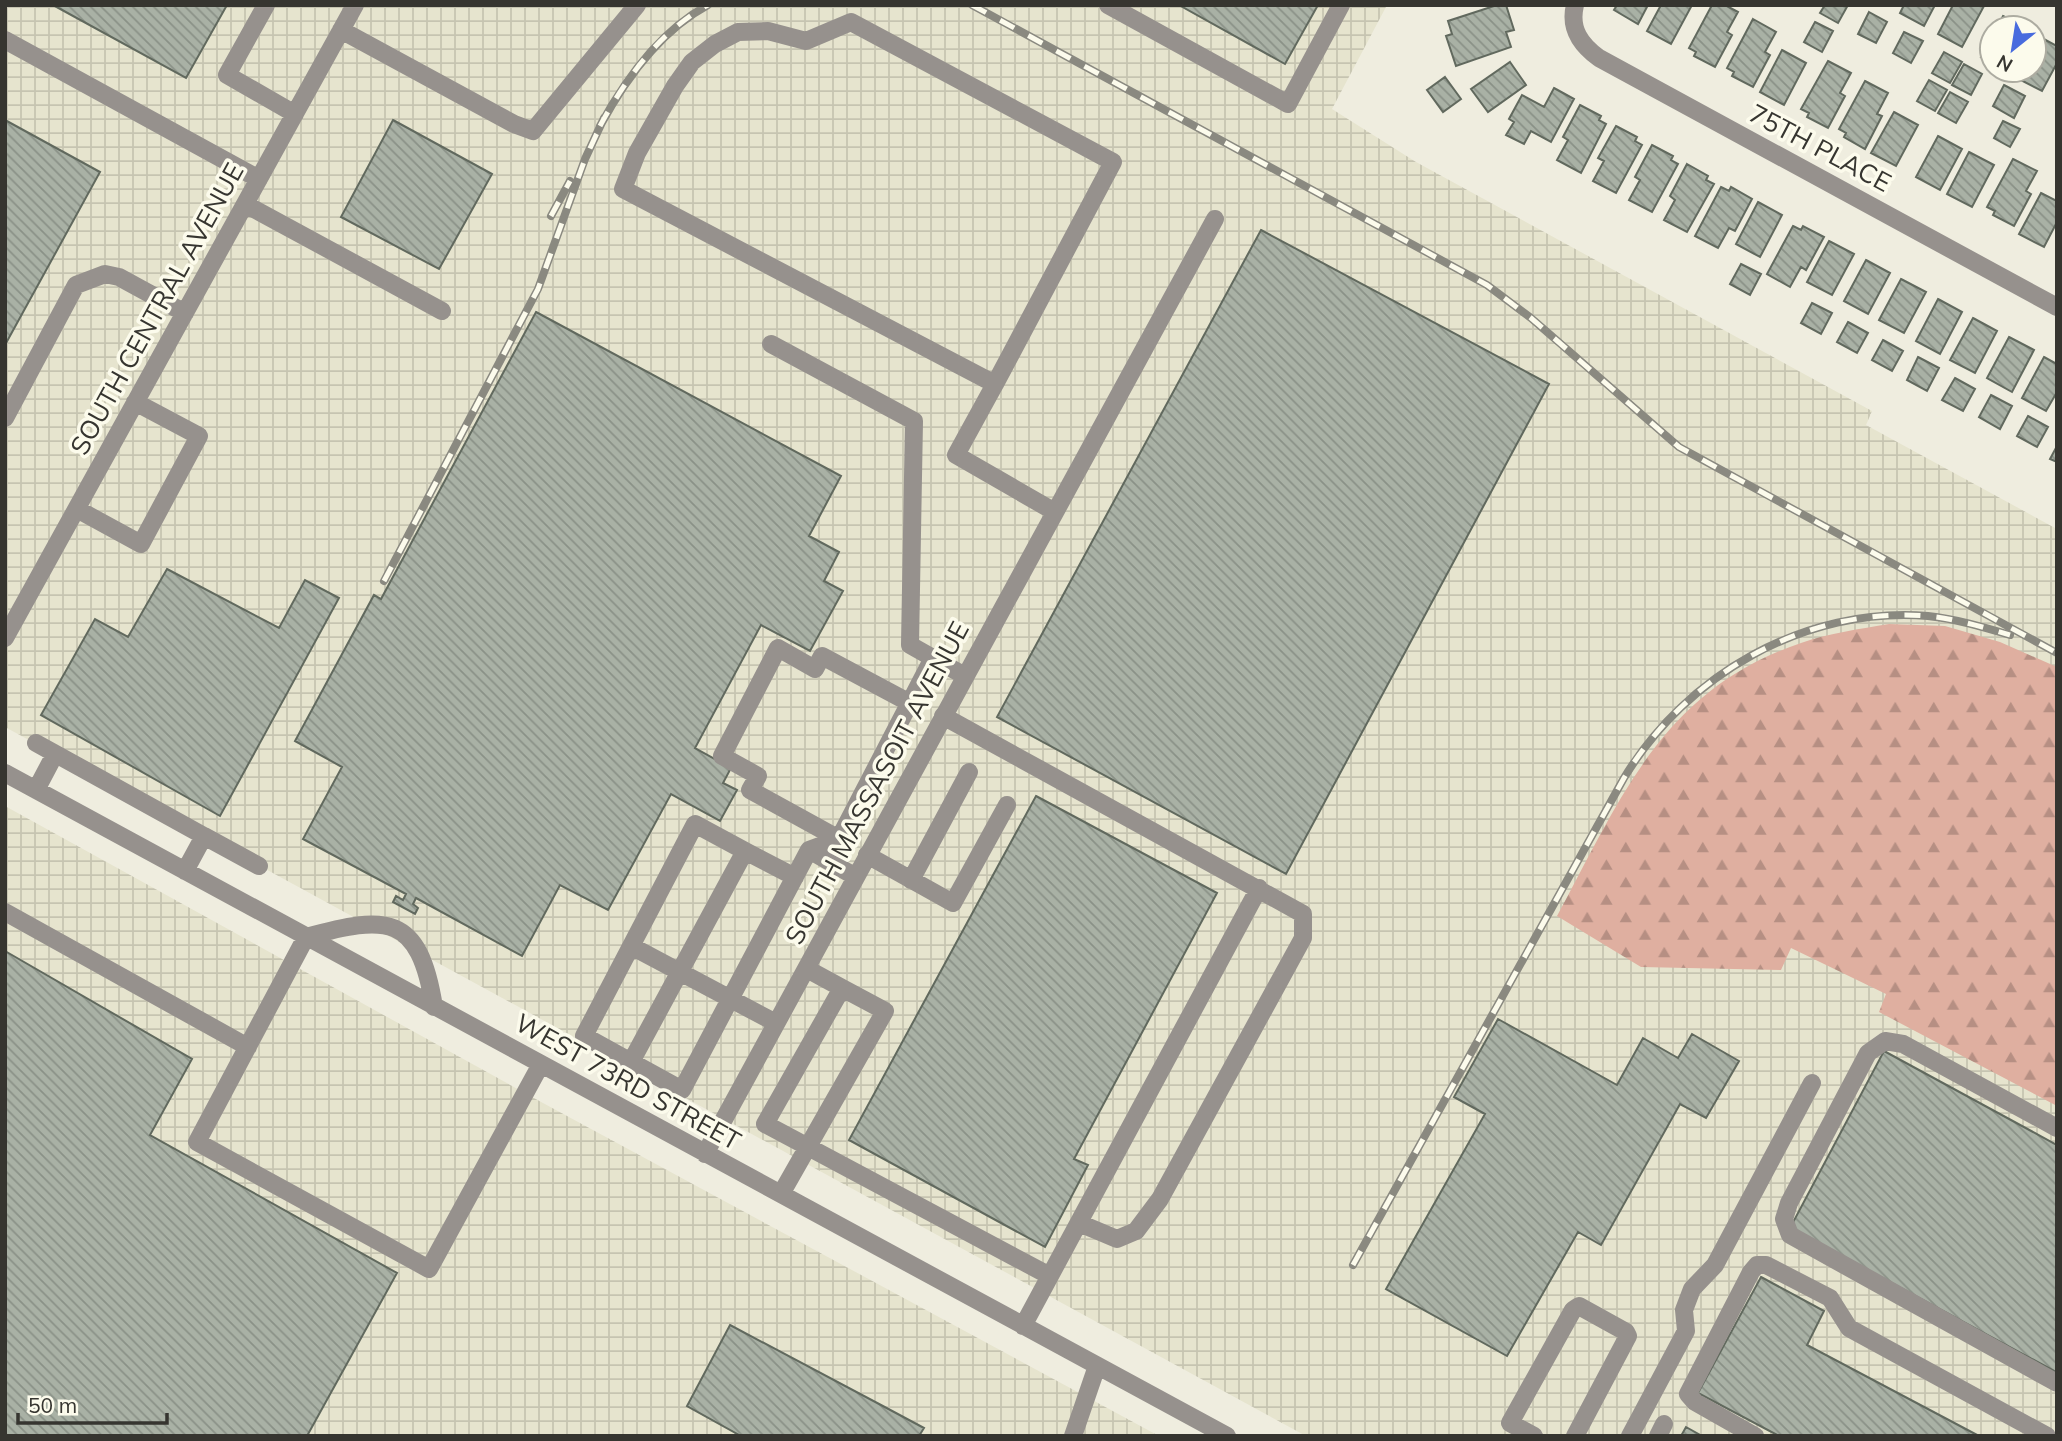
<svg xmlns="http://www.w3.org/2000/svg" width="2062" height="1441" font-family="Mulish,sans-serif">
<style>
.industrial{fill:url(#industrial-grid)}
.forest{fill:url(#forest-firs)}
.building{fill:url(#building-back-hatch);stroke:#61695e;stroke-width:2}
.lines{fill:none;stroke-linecap:round;stroke-linejoin:round}
.minor{stroke:#96918d;stroke-width:18}
.rail-casing{stroke:#8a8980;stroke-width:8}
.rail{stroke:#fcfbec;stroke-width:5;stroke-dasharray:16;stroke-linecap:butt}
.labels{text-anchor:middle;stroke-width:7;stroke-linejoin:round;paint-order:stroke}
.street-label{font-size:26px;fill:#363530;stroke:#fcfbec}
</style>
<defs>
<pattern id="industrial-grid" width="8" height="8" patternUnits="userSpaceOnUse" patternTransform="scale(1.75)"><rect width="8" height="8" fill="#e6e4ce"/><path d="M0 4h8M4 0v8" fill="none" stroke="#c6c4b1"/></pattern>
<pattern id="forest-firs" width="22" height="20" patternUnits="userSpaceOnUse" patternTransform="scale(1.75)"><rect width="22" height="20" fill="#dfafa0"/><path d="M5 1l3.5 6h-7zM16 11l3.5 6h-7z" fill="#b68f83"/></pattern>
<pattern id="building-back-hatch" width="6" height="6" patternUnits="userSpaceOnUse" patternTransform="scale(1.75)"><rect width="6" height="6" fill="#a9b1a5"/><path d="M-1 5l2 2M0 0l6 6M5-1l2 2" fill="none" stroke="#8a9187"/></pattern>
</defs>
<rect width="100%" height="100%" fill="#efeddf"/>
<!-- industrial -->
<path class="industrial" d="M5,5H1387L1332,109L1416,162L1872,411L1866,425L2057,529V1436H1306L5,727Z
M5,806L543,1103L1159,1436H5Z"/>
<!-- forest -->
<path class="forest" d="M1889,624L1945,626L2000,642L2057,667V1106L1879,1012L1886,994L1791,948L1781,970L1641,967L1557,916C1621,798 1662,690 1801,643C1829,633 1860,629 1889,624Z"/>
<!-- building -->
<path class="building" d="M53,5H227L186,78Z
M1179,5H1318L1285,64Z
M1497,5H1506L1514,30L1506,32L1511,47L1456,66L1446,36L1452,34L1448,21Z
M1617,5H1648L1638,24L1614,10Z
M1661,5H1692L1671,44L1647,31Z
M1712,5H1725L1738,12L1727,32L1732,35L1715,67L1694,56L1696,52L1689,48Z
M1825,5H1848L1838,23L1820,13Z
M1904,5H1935L1924,26L1900,13Z
M1953,5L1984,6L1962,47L1938,34Z
M1869,12L1887,22L1876,43L1858,34Z
M2003,16L2025,28H1997Z
M1753,19L1776,32L1765,52L1770,55L1753,87L1732,76L1734,72L1727,68Z
M1815,22L1833,31L1822,52L1804,42Z
M1904,32L1923,41L1911,63L1893,53Z
M1992,37V63L1981,57Z
M2040,37L2057,46V63L2042,91L2017,78L2022,70H2034V47Z
M1782,50L1806,63L1784,105L1760,92Z
M1944,52L1962,62L1950,83L1932,73Z
M1828,61L1851,73L1840,93L1845,96L1828,128L1807,117L1809,113L1801,109Z
M1510,62L1526,85L1488,112L1471,89Z
M1964,64L1982,74L1971,95L1952,85Z
M1445,77L1461,99L1443,112L1427,90Z
M1929,80L1947,90L1935,111L1917,101Z
M1865,81L1888,93L1877,114L1882,116L1865,149L1844,137L1846,133L1839,129Z
M2004,85L2025,96L2014,118L1993,106Z
M1554,88L1574,99L1551,142L1531,131L1524,144L1506,135L1514,122L1509,119L1522,95L1544,107Z
M1950,92L1968,102L1956,123L1938,113Z
M1580,105L1601,116L1599,120L1606,124L1581,173L1557,160L1568,140L1563,137Z
M1894,112L1918,125L1896,166L1871,153Z
M5,120L100,172L5,345Z
M393,120L492,174L439,269L341,217Z
M2003,121L2020,129L2010,147L1994,138Z
M1616,126L1637,137L1635,141L1642,145L1616,193L1593,181L1604,161L1598,158Z
M1938,136L1962,149L1940,190L1916,177Z
M1652,145L1673,156L1671,160L1678,164L1652,212L1629,200L1640,180L1635,177Z
M1969,152L1994,165L1972,207L1947,194Z
M2013,159L2037,171L2026,191L2031,194L2014,226L1993,215L1995,211L1987,207Z
M1687,164L1708,176L1706,180L1714,184L1687,232L1664,220L1675,200L1670,196Z
M1721,187L1729,191L1731,187L1752,199L1735,231L1729,228L1718,248L1695,236Z
M2041,193L2057,201V222L2044,247L2019,234Z
M1758,202L1782,215L1760,257L1736,244Z
M1793,226L1801,230L1803,226L1824,237L1806,270L1801,267L1790,287L1767,274Z
M1261,230L1549,384L1286,874L997,717Z
M1829,241L1854,254L1832,295L1807,282Z
M1866,260L1890,273L1868,314L1844,301Z
M1741,264L1761,274L1750,295L1730,284Z
M1901,279L1926,292L1904,333L1879,320Z
M1938,299L1962,312L1940,354L1916,341Z
M1812,303L1832,313L1821,334L1801,323Z
M536,312L841,476L809,536L839,552L824,581L843,591L810,651L761,625L695,748L731,768L723,783L737,790L720,821L671,794L608,910L560,885L522,956L416,898L413,904L418,908L415,914L393,902L396,896L403,900L406,894L303,839L342,767L295,741L374,595L381,599Z
M1973,318L1997,331L1975,373L1950,360Z
M1848,322L1868,333L1857,353L1837,342Z
M2009,337L2034,350L2012,392L1987,378Z
M1883,340L1903,351L1892,371L1872,360Z
M1918,357L1939,368L1927,391L1907,380Z
M2044,357L2057,364V392L2046,411L2022,398Z
M1955,378L1975,389L1963,411L1942,400Z
M1991,395L2012,406L2000,429L1979,417Z
M2028,416L2048,427L2037,447L2017,436Z
M2057,446V462L2050,459Z
M167,569L279,628L305,580L339,598L220,816L41,715L95,619L128,637Z
M1036,796L1217,893L1074,1159L1088,1165L1045,1247L849,1140Z
M5,951L192,1059L150,1135L397,1273L307,1436H5Z
M1498,1019L1617,1085L1643,1038L1678,1058L1692,1034L1739,1061L1706,1118L1680,1104L1601,1245L1578,1232L1507,1356L1386,1289L1485,1114L1454,1097Z
M1884,1051L2057,1145L2056,1372L1790,1228Z
M1761,1277L1824,1311L1807,1345L1979,1436H1779L1698,1393Z
M730,1325L881,1405L924,1428L919,1436H741L687,1406Z
M1686,1427L1702,1436H1681Z"/>
<g class="lines">
<!-- minor -->
<path class="minor" d="M266,5L227,75L295,114
M1108,5L1288,104L1341,5
M1575,5C1569,29 1581,45 1599,58L2057,307
M341,30L514,124L533,131L637,5
M5,40L259,179
M245,204L442,311
M771,344L914,421L910,645L933,658
M995,384L1113,162L851,22L806,41L768,31L738,32L715,44L692,62L675,86L637,153L623,189L995,384L956,455L1055,512
M5,418L76,285L105,274L119,277L185,313
M77,509L141,544L199,436L135,402
M5,638L355,5
M943,716L1303,914V938L1160,1199L1136,1231L1117,1239L1079,1223
M36,743L204,836L185,871
M5,773L1227,1436
M36,790L55,754
M204,836L259,866
M839,839L750,790L758,776L722,756L778,648L815,669L822,656L910,703
M809,850L856,877
M867,855L953,903L1007,805
M795,877L745,851L631,1062L682,1090L809,850L839,839L933,658L965,676
M911,880L969,772
M5,912L248,1047
M631,946L776,1023
M807,969L842,988
M434,1007C419,913 387,915 306,937L197,1142L429,1269L541,1064
M631,1062L584,1036L695,824L745,851
M2057,1128L1903,1044L1885,1041L1868,1053L1789,1203L1784,1219L1790,1235L2057,1383
M705,1154L1215,219
M781,1194L885,1011L842,988L765,1124L1050,1276
M1023,1326L1259,888
M1073,1436L1097,1366
M1534,1436L1510,1423L1573,1310L1579,1306L1626,1332L1628,1336L1575,1436
M1630,1436L1686,1331L1684,1310L1692,1289L1715,1265L1812,1083
M1658,1436L1664,1424
M1755,1436L1695,1402L1688,1394L1751,1272L1757,1265H1766L1830,1298L1849,1328L2047,1436"/>
<!-- rail casing -->
<g class="rail-casing">
<path id="rail" d="M972,5L1487,285L1531,318L1679,447L2057,653
M600,126C626,78 660,31 708,5
M551,216L570,181
M384,581L538,289L585,159L604,118
M1353,1265L1624,778C1686,675 1805,606 1928,616C1956,619 1983,627 2010,635"/>
</g>
<!-- rail -->
<use href="#rail" class="rail"/>
</g>
<g class="labels">
<!-- street labels -->
<g class="street-label">
<text transform="translate(1820 148) rotate(28)" y="9">75TH PLACE</text>
<text transform="translate(157 309) rotate(-61)" y="9">SOUTH CENTRAL AVENUE</text>
<text transform="translate(877 783) rotate(-62)" y="9">SOUTH MASSASOIT AVENUE</text>
<text transform="translate(628 1082) rotate(29)" y="9">WEST 73RD STREET</text>
</g>
</g>
<!-- border -->
<rect width="2062" height="1441" fill="none" stroke="#363530" stroke-width="14"/>
<!-- north arrow -->
<g transform="translate(2013 49) rotate(210)"><circle r="33" fill="#fcfbec" stroke="#adaca1" stroke-width="2"/>
<path d="M0-5L12 26L0 18L-12 26Z" fill="#486bde"/>
<text y="-10" font-size="19" font-weight="bold" text-anchor="middle" fill="#363530">N</text>
</g>
<!-- scale -->
<path d="M18 1413v10h149v-10" fill="none" stroke="#363530" stroke-width="3.5"/>
<text x="28" y="1413" font-size="21" fill="#363530" stroke="#fcfbec" stroke-width="5" paint-order="stroke">50 m</text>
</svg>
